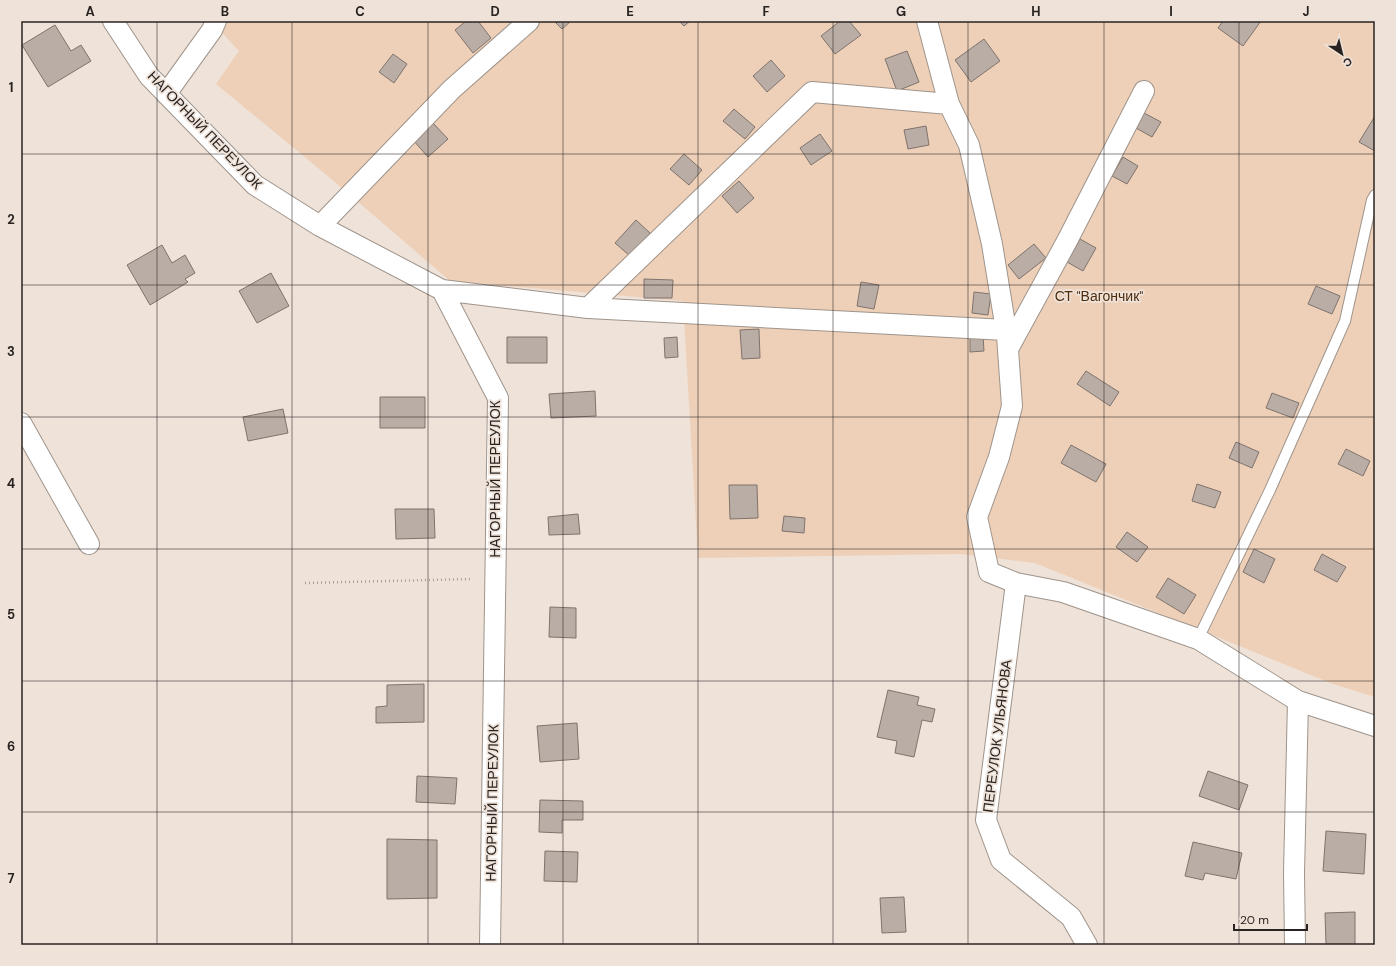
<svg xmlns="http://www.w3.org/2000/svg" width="1396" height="966" font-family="'DM Sans',sans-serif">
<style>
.green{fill:#eed0b8}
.building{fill:#b9ada5;stroke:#7f736c}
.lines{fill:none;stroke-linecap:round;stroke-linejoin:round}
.service-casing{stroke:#9f948b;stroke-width:12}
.minor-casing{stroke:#9f948b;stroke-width:22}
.path{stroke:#a79d97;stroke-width:2.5;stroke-dasharray:1 3;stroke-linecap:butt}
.service{stroke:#fff;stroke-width:10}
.minor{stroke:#fff;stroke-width:20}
.grid{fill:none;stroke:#282320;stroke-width:1;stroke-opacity:0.55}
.labels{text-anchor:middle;stroke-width:3.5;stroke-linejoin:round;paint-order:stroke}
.street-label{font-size:14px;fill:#282320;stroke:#eee2d9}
.park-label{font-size:14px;fill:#4e2d0e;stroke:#eee2d9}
.neatline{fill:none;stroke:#282320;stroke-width:1.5}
.grid-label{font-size:13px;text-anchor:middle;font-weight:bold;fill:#282320}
</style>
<rect width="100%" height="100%" fill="#eee2d9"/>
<!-- green -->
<path class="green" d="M211,21H1375V697L1333,684L1035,563L961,554L698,558L683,301L450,281L335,182L216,84L239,51Z"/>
<!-- building -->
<path class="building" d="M466,21H478L491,38L473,53L455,30Z
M554,21H571L562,29Z
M679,21H690L684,26Z
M840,21H849L861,35L835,54L821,36Z
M1223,21H1261L1243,46L1218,28Z
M55,25L71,51L81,45L91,61L48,87L22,45Z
M984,39L1000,61L971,82L955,60Z
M907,51L919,82L897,91L885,59Z
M393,54L407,64L394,83L379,72Z
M771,60L785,76L767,92L753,76Z
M734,109L755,127L745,139L723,121Z
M1144,113L1161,122L1152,137L1136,128Z
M1375,116V151L1359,142Z
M432,122L448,139L428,157L413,140Z
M926,126L929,145L908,149L904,130Z
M820,134L832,151L811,165L800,148Z
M684,154L702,170L689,185L670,169Z
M1123,157L1138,166L1127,184L1112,176Z
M739,181L754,198L737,213L722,196Z
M636,220L650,233L630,256L615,243Z
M1080,239L1096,248L1083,271L1067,262Z
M1034,244L1046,258L1019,279L1008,265Z
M162,245L172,263L185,255L195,273L185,279L188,282L150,305L127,265Z
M271,273L289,306L257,323L239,291Z
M644,279L673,280L672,298H644Z
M861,282L879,285L874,309L857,306Z
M1316,286L1340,296L1332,314L1308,304Z
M974,292L991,294L988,315L972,313Z
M759,329L760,358L742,359L740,330Z
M970,336H983L984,351L970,352Z
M507,337H547V363H507Z
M677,337L678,357L665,358L664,338Z
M1086,371L1119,392L1110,406L1077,384Z
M595,391L596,416L551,418L549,394Z
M1272,393L1299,403L1293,418L1266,408Z
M380,397H425V428H380Z
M283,409L288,433L248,441L243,417Z
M1236,442L1259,452L1252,468L1229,458Z
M1071,445L1106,464L1096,482L1061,463Z
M1346,449L1370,461L1363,476L1338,464Z
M1197,484L1221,492L1215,508L1192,501Z
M729,485H757L758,518L730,519Z
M395,509H434L435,538L396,539Z
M578,514L580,534L549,535L548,517Z
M784,516L805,518L804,533L782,531Z
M1127,532L1148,547L1137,562L1116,547Z
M1254,549L1275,559L1264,583L1243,572Z
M1322,554L1346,567L1337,582L1314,570Z
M1168,578L1196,595L1184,614L1156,597Z
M550,607L576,608V638L549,637Z
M424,684V722L376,723V707L387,706V685Z
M888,690L919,697L917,705L935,709L932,722L922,720L914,757L895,753L897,741L877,737Z
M577,723L579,759L540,762L537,726Z
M1208,771L1248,785L1239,810L1199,796Z
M417,776L457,778L455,804L416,802Z
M540,800L583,801V820H562V833L539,832Z
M1326,831L1366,834L1364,874L1323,871Z
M387,839L437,840V898L387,899Z
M1193,842L1242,853L1236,879L1205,873L1203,880L1185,876Z
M545,851L578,852L577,882L544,881Z
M904,897L906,932L882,933L880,898Z
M1355,912V945H1326L1325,913Z"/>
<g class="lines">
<!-- service casing -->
<g class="service-casing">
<path id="service" d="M1198,639L1270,490L1345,321L1372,200L1375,195"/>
</g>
<!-- minor casing -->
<g class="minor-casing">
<path id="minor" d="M113,21L149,76L255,185L320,226L442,290L498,398L490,945
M927,21L949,104L969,145L992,244L1007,336L1012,406L999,457L977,517L989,572L1016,583L1063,592L1198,639L1298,701L1375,726
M166,94L212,30L216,21
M320,226L452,89L529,21
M442,290L588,308L812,92L949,104
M588,308L1006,330
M1008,349L1067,241L1144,91
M21,423L89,544
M1016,583L986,820L1001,860L1071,917L1087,945
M1295,945L1294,873L1298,701"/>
</g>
<!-- path -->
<path class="path" d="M305,583L472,579"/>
<!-- service -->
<use href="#service" class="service"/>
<!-- minor -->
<use href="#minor" class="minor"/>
</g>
<!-- grid -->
<path class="grid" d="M157,21V945M292,21V945M428,21V945M563,21V945M698,21V945M833,21V945M968,21V945M1104,21V945M1239,21V945M21,154H1375M21,285H1375M21,417H1375M21,549H1375M21,681H1375M21,812H1375"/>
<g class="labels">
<!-- street labels -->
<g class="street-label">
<text transform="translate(205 130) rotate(46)" y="5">НАГОРНЫЙ ПЕРЕУЛОК</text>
<text transform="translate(495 479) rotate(-90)" y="5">НАГОРНЫЙ ПЕРЕУЛОК</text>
<text transform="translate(997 736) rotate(-83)" y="5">ПЕРЕУЛОК УЛЬЯНОВА</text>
<text transform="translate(492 803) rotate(-89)" y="5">НАГОРНЫЙ ПЕРЕУЛОК</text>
</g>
<!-- park labels -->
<g class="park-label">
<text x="1099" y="301">СТ "Вагончик"</text>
</g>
</g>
<!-- border -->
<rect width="1396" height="966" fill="none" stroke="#eee2d9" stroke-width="44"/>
<!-- north arrow -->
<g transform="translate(1342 54) rotate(145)" stroke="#eee2d9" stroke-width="3" paint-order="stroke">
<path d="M0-3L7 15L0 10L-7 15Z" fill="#282320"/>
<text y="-6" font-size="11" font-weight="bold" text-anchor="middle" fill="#282320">С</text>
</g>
<!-- scale -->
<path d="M1234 924v6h73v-6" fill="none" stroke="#282320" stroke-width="2"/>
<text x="1240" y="924" font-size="12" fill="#282320" stroke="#eee2d9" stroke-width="3" paint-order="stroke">20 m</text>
<rect x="22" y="22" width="1352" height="922" class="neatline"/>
<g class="grid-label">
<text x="90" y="16">A</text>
<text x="225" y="16">B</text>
<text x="360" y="16">C</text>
<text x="495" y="16">D</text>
<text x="630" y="16">E</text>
<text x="766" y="16">F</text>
<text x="901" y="16">G</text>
<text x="1036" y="16">H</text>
<text x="1171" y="16">I</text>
<text x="1306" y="16">J</text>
<text x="11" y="92">1</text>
<text x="11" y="224">2</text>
<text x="11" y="356">3</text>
<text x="11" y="488">4</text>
<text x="11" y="619">5</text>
<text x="11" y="751">6</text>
<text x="11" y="883">7</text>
</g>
</svg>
